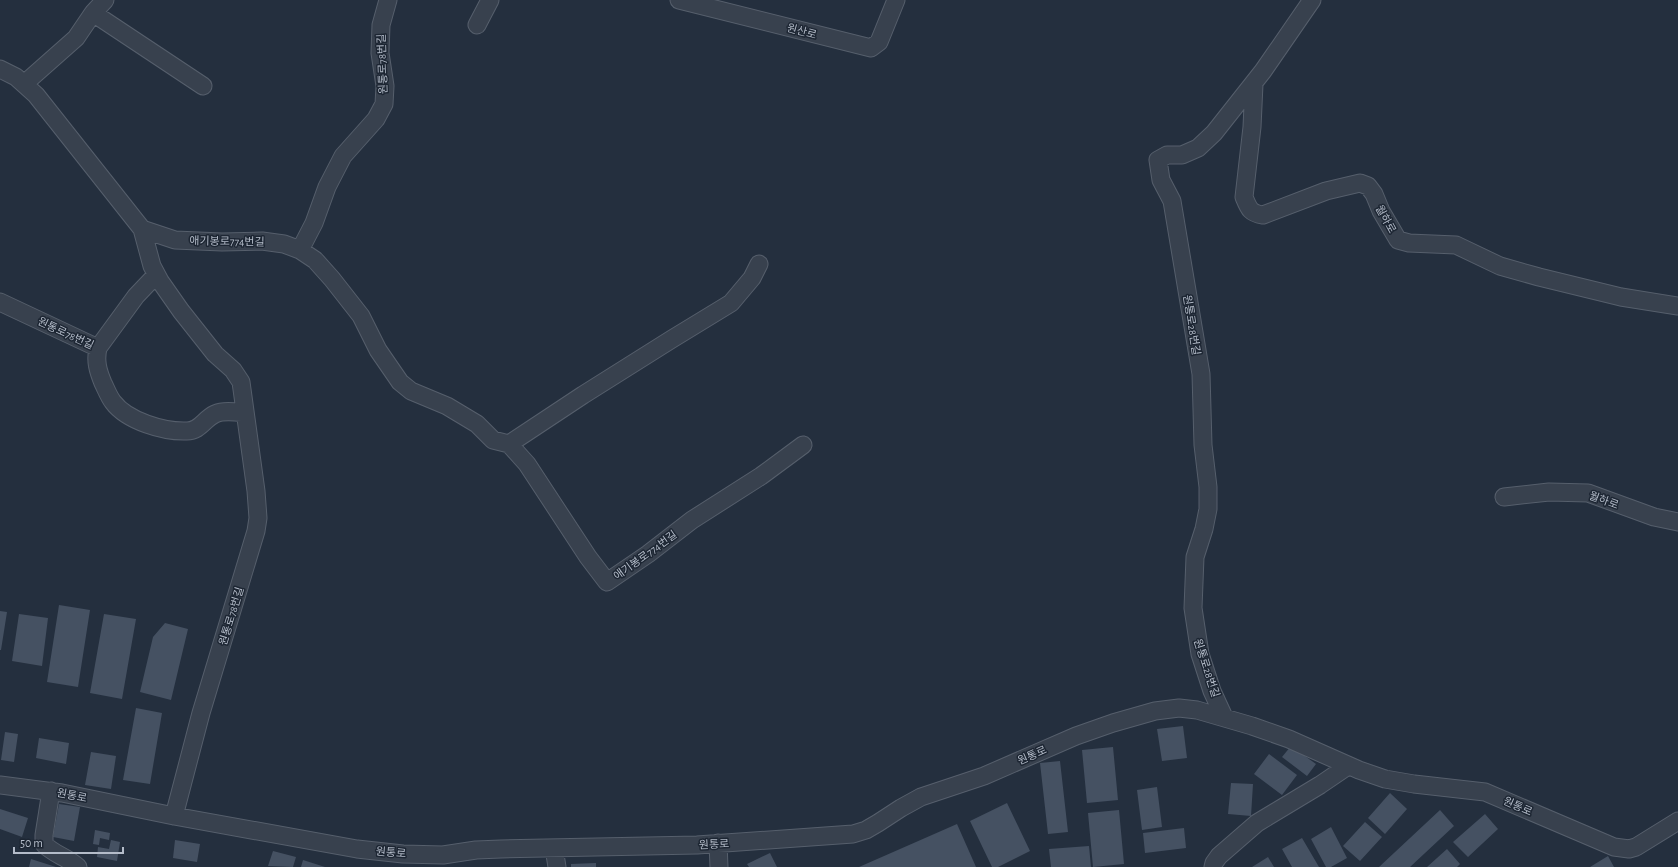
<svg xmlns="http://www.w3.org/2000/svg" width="1678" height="867" font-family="'Alegreya Sans','Noto Sans KR',sans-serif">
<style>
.building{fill:#455162}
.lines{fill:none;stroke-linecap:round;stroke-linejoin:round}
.minor-casing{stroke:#565f6c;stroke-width:19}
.minor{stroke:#38414e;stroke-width:17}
.labels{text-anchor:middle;stroke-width:3;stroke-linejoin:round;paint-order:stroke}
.street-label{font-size:11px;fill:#b4bcc9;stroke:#1d2633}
</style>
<rect width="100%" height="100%" fill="#242f3e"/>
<!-- building -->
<path class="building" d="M59,605L90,610L78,687L47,682Z
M0,611L7,612L1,650H0Z
M19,614L48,618L42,666L12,661Z
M104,614L136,619L122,699L90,693Z
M165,623L188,629L171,700L140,692L153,637Z
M136,708L162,713L150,784L123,780Z
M1183,726L1187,758L1162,761L1157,729Z
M5,732L18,734L14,762L1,760Z
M39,738L69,743L66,764L36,758Z
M1291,746L1316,764L1307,776L1282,757Z
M1113,747L1118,800L1087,803L1082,750Z
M91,752L116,756L111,789L85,785Z
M1269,754L1297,775L1282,795L1254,774Z
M1060,761L1068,832L1048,834L1040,763Z
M1231,783L1253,784L1251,816L1228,814Z
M1157,787L1162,827L1142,830L1137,790Z
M1390,793L1407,809L1385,834L1368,818Z
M1007,803L1030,851L998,867H992L970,821Z
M59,804L80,807L74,841L53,837Z
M0,809L28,818L22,837L0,829Z
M1119,810L1124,864L1093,867L1088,813Z
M1440,810L1454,826L1410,867H1379Z
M1485,814L1498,829L1468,857L1453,842Z
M1365,822L1382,837L1360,861L1343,846Z
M957,824L976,867H859Z
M1331,827L1347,858L1331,867H1326L1311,839Z
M1184,828L1186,848L1145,853L1143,833Z
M95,830L110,833L109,840L100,838L99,845L93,844Z
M1302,838L1319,867H1292L1282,849Z
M111,840L120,842L117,861L97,857L98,847L109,849Z
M175,840L200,844L197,862L173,858Z
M1089,846L1091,867H1051L1049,849Z
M1447,849L1460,864L1457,867H1427Z
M273,851L296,857L293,867L268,866Z
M770,853L777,867H749L747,864Z
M1608,856L1614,867H1590Z
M1268,857L1274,867H1252Z
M31,859L56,867H29Z
M303,860L325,867H301Z
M596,863V867H571V864Z"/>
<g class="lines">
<!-- minor casing -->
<g class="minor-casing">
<path id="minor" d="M679,0L871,48L879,42L896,0
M93,13L105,0
M477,25L490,0
M0,69L16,77L36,95L142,229L175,240L222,242L262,241L284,244L300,250L315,260L332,279L361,316L378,350L400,382L411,391L447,406L477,424L493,440L509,444L583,395L672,339L731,303L752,278L759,264
M24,84L76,38L93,13L203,86
M1254,84L1252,127L1244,197C1249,209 1250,213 1263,215L1326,191L1360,183L1368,186L1374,194L1381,211L1398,240L1409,243L1456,245L1500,266L1539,277L1621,297L1678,306
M142,229L152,266L160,281L181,311L215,354L233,370L241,382L256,491L258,518L256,531L201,713L174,816
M300,250L314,223L327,187L343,156L376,119L384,104L385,86L380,53L381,25L388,0
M0,302L98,348C95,361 98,371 103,383C106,389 109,397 113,402C127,421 164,432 187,431C200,431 204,419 215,414C224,410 236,412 245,413
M98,348L136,296L156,275
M509,444L527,464L588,557L607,582L648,554L692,520L761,476L803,445
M1504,497L1549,492L1588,493L1654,517L1678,522
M1224,717L1212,691L1200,654L1193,608L1195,557L1204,529L1208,509V487L1203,445L1201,374L1172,201L1161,180L1158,160L1167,155H1182L1198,148L1214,133L1263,71L1312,0
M0,785L62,793L174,816L357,849L403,854L443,855L476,850L501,849L697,845L853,834L866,830L878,823L901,808L921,797L984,776L1076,736L1113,723L1155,711L1179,708L1197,710L1252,726L1289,739L1359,770L1385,779L1414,784L1485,792L1614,847L1629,849L1636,847L1678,821
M51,791L44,835V844C53,854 67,857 78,867
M718,843L719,867
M554,848L557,867
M1213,867L1214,863L1219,856L1257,823L1320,785L1348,766"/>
</g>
<!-- minor -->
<use href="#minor" class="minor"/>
</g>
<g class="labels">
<!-- street labels -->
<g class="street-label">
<text transform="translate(802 31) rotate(15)" y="4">원산로</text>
<text transform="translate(382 64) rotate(-92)" y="4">원통로78번길</text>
<text transform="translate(1386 219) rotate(61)" y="4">월하로</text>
<text transform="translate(227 241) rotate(1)" y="4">애기봉로774번길</text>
<text transform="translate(1192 325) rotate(81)" y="4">원통로28번길</text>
<text transform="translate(66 333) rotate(25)" y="4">원통로78번길</text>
<text transform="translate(1604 500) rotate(20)" y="4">월하로</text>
<text transform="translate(645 555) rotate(-36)" y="4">애기봉로774번길</text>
<text transform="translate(231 616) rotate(-73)" y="4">원통로78번길</text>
<text transform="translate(1207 668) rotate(72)" y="4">원통로28번길</text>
<text transform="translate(1032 755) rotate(-24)" y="4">원통로</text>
<text transform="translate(72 795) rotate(11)" y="4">원통로</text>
<text transform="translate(1518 806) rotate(24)" y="4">원통로</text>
<text transform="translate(714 844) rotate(-3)" y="4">원통로</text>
<text transform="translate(391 852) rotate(5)" y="4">원통로</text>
</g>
</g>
<!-- scale -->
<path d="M14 847v6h109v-6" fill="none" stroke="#b4bcc9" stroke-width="2"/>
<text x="20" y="847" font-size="12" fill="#b4bcc9" stroke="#1d2633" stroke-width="3" paint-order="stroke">50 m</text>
</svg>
